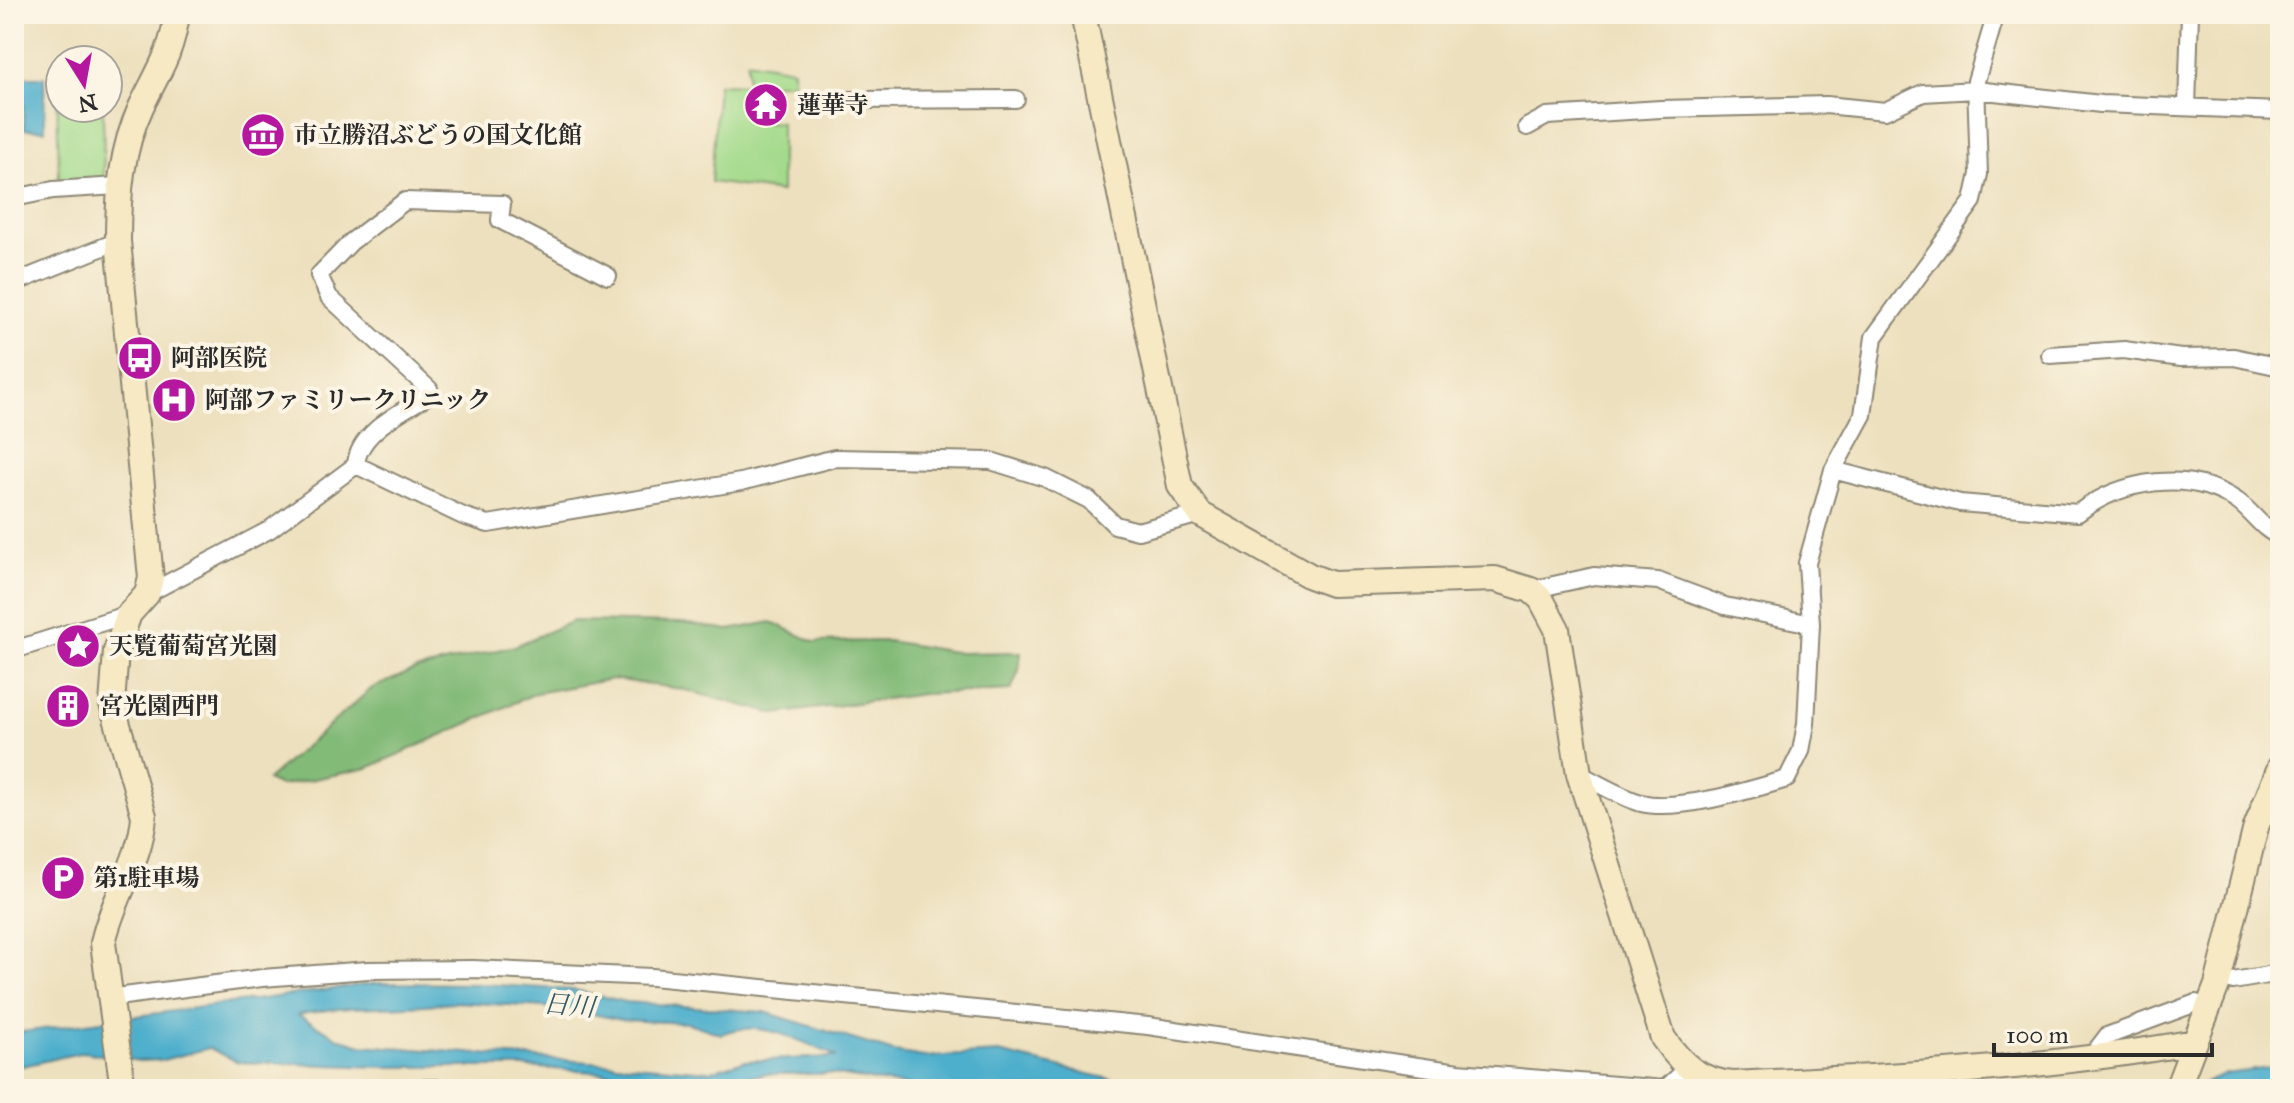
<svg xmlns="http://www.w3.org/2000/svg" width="2294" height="1103" font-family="'IM FELL Great Primer','Noto Serif JP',serif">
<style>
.green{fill:#a3da8b;stroke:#67825b;stroke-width:2}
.forest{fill:#82ba77;stroke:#567251;stroke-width:2}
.water{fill:#4dafcc;stroke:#3c6d7c;stroke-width:2;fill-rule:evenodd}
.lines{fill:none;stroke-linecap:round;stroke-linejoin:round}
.street-casing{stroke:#8c8674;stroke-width:20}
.secondary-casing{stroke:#8c8674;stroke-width:28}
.street{stroke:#fff;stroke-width:16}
.secondary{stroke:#f6e9c3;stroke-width:24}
.labels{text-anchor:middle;stroke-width:8;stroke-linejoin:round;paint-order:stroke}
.poi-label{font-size:24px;font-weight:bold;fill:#2b2b2b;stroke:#fcf5e5;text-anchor:start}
.water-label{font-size:26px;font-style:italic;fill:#375963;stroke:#fcf5e5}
</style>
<rect width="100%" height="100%" fill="#fcf5e5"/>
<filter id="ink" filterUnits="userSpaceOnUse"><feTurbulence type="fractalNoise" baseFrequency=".0125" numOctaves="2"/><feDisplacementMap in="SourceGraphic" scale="16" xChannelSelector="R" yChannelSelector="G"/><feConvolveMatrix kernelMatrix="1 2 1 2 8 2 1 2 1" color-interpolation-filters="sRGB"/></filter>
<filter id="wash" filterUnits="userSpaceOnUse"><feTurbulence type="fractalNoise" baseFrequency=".006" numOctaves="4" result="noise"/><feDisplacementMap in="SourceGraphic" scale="32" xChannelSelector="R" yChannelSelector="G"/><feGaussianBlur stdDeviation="1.8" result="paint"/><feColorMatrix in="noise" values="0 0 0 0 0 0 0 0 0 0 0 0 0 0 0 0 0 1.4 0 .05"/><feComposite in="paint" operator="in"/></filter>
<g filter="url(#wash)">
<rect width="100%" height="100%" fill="#ede0be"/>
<!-- green -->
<path class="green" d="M747,61L793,69V83H751L752,121L781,123V192L711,182L718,84L747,85Z
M57,94L60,108H103L104,180L59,181Z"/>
<!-- forest -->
<path class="forest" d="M573,621L682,623L729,630L772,622L814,642L888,641L960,653L1021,652L1019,670L1011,690L923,694L775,714L681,689L613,679L536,693L368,768L280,786L267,780L372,688L415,670L515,646Z"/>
<!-- water -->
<path class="water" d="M23,77H44L45,130L24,129Z
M376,983L482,984L575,990L626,1002L765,1012L894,1052L924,1057L999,1053L1153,1089H927L831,1074H765L717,1081L526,1067H381L238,1062L209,1048L163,1060L139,1061L84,1052L14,1068V1033ZM455,1002L564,1008L621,1020L688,1023L721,1034C759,1018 801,1041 837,1057L744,1061L711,1071L361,1045L339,1038L298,1015C350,1003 402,1010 455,1002Z
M2276,1067L2280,1068V1085L2191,1089L2226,1074Z"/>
</g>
<g filter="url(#ink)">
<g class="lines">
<!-- street casing -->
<g class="street-casing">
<path id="street" d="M850,100L1016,99
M2187,107L2190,14
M1527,127L1547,116L1661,109L1826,105L1885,111L1923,93L1976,90L2101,104L2280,111
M14,198L53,190L118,186
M14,283L118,241
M2050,355L2124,350L2181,358L2234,357L2280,367
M356,465L463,516L488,524L741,482L835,458L991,461L1045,478L1089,500L1115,525L1138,531L1200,514
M1833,470L1960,503L2078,513C2121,480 2190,468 2237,501C2252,511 2262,530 2280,536
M1531,590L1594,576L1658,581L1725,606L1811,624
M147,594L269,530L356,465C358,432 403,411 427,396L429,389L329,297L319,275L351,242L405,201L502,204L500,220L608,276
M14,650L129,614
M1579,774C1598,783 1620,797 1641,803C1679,812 1750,790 1787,779L1801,751L1806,724L1811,624L1807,563L1833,470L1863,415L1874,337L1973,201L1979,174L1976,81L1996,14
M2233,981L2280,973
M109,998L262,978L368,970L473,969L652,977L1148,1026L1458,1072L1665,1089L1688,1068
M2088,1061L2107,1036L2196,1003
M397,1089L437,1088"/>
</g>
<!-- secondary casing -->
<g class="secondary-casing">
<path id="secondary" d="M1083,14L1180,486L1200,514L1310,576L1332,584L1495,579L1531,590L1541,599L1557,629L1579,774L1663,1038C1682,1065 1699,1081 1733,1084C1889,1077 2042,1069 2195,1042
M123,1089L103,943C112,899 141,861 144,816L112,704L116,651L129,614L147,594L151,578L118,241C118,194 121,150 141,107C158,72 172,53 177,14
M2177,1089L2217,985L2256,827L2280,767"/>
</g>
<!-- street -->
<use href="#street" class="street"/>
<!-- secondary -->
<use href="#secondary" class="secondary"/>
</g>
</g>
<!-- icons -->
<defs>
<g id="temple-disc" transform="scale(2.3)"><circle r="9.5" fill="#b5179e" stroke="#fcf5e5"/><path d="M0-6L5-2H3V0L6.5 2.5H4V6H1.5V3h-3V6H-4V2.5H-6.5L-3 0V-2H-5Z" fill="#fff"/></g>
<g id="museum-disc" transform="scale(2.3)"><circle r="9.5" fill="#b5179e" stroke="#fcf5e5"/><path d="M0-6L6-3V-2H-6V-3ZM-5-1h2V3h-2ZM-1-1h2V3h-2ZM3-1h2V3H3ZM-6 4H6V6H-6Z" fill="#fff"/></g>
<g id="bus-disc" transform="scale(2.3)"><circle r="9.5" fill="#b5179e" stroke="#fcf5e5"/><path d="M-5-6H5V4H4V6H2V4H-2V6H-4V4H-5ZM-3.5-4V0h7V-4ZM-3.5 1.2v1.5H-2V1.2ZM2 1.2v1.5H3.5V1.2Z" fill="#fff"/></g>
<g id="hospital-disc" transform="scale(2.3)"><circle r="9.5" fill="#b5179e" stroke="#fcf5e5"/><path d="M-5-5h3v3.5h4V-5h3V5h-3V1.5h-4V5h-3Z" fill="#fff"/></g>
<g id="sight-disc" transform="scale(2.3)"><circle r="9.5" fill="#b5179e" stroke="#fcf5e5"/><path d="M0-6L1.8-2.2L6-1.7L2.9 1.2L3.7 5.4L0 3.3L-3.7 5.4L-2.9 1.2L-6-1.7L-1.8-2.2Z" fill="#fff"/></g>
<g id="building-disc" transform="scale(2.3)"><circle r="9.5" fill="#b5179e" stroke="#fcf5e5"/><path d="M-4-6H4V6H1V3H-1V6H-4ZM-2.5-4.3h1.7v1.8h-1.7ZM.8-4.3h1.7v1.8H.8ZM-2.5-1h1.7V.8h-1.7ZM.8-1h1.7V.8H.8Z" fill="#fff"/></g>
<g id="parking-disc" transform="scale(2.3)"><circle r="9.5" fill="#b5179e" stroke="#fcf5e5"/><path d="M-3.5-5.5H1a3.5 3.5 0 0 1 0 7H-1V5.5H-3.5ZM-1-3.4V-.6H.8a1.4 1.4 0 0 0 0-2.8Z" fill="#fff"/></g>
</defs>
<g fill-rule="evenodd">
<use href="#temple-disc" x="766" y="105"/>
<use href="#museum-disc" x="263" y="135"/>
<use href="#bus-disc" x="140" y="358"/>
<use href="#hospital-disc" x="174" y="400"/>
<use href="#sight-disc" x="78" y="646"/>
<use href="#building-disc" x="68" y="706"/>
<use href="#parking-disc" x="63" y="878"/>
</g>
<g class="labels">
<!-- poi labels -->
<g class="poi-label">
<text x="797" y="113">蓮華寺</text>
<text x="294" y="143">市立勝沼ぶどうの国文化館</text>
<text x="171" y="366">阿部医院</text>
<text x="205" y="408">阿部ファミリークリニック</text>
<text x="109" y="654">天覧葡萄宮光園</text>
<text x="99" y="714">宮光園西門</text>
<text x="94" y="886">第1駐車場</text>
</g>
<!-- water labels -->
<g class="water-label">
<text transform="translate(569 1005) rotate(5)" y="9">日川</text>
</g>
</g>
<!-- margin -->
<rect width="2294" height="1103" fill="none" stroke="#fcf5e5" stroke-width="48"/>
<!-- north arrow -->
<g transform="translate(84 84) rotate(169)"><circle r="38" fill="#fcf5e5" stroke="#a8a49b" stroke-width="2"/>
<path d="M0-6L14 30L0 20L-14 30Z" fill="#b5179e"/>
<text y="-12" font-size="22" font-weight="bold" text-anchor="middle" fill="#2b2b2b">N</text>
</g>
<!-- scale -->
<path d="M1994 1043v12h218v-12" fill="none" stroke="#2b2b2b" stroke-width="4"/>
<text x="2006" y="1043" font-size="24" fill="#2b2b2b" stroke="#fcf5e5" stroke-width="6" paint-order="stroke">100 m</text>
</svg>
